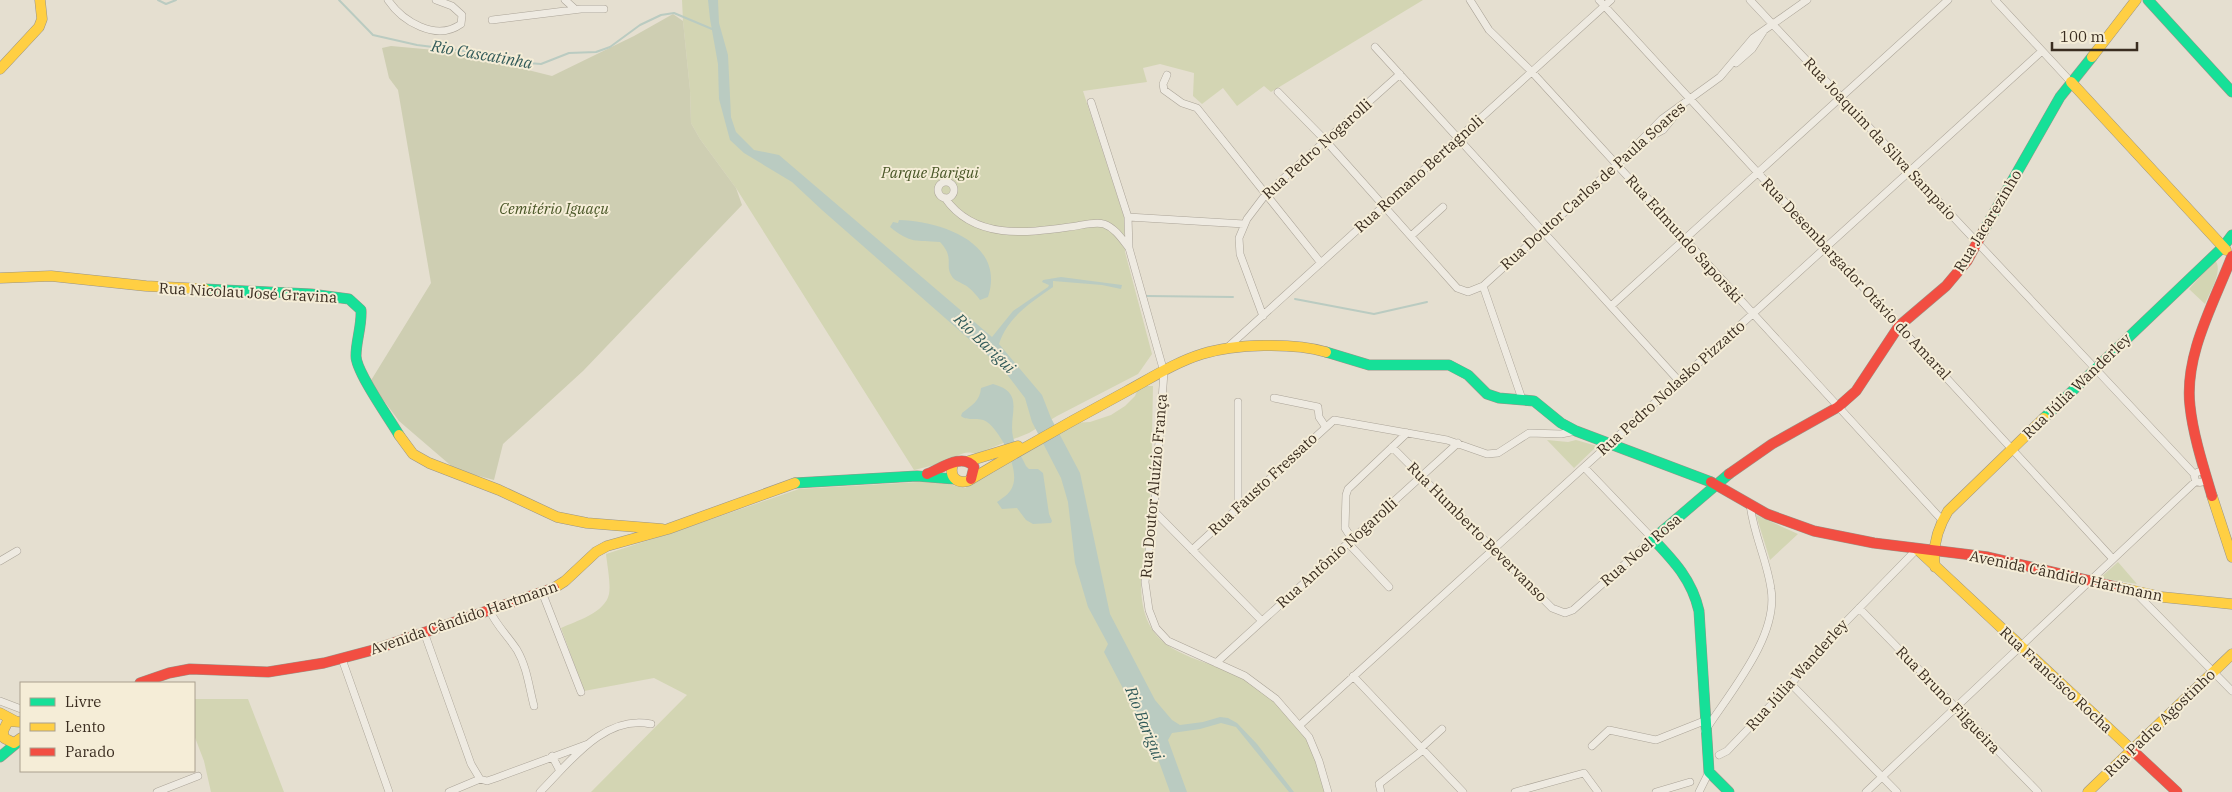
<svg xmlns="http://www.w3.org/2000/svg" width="2232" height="792" font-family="'IBM Plex Serif',serif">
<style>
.green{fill:#d3d5b3}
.cemetery{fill:#ceceb2}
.water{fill:#bacbc1}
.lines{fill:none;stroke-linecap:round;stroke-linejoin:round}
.stream{stroke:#bacbc1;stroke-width:2}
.street-casing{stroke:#aba498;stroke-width:8}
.fast-casing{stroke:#9a9488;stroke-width:11}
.slow-casing{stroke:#9a9488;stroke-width:11}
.jam-casing{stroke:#9a9488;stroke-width:11}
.street{stroke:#eeeae1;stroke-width:7}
.fast{stroke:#16e098;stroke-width:10}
.slow{stroke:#ffcf43;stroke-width:10}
.jam{stroke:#f24e42;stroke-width:10}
.labels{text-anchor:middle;stroke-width:4;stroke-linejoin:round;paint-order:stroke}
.street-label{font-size:15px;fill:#3a2d20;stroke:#f5edd7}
.park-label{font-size:15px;font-style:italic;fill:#495627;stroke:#f5edd7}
.water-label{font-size:16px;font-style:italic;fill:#305958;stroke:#f5edd7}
</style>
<rect width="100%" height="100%" fill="#e5dfd0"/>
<!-- green -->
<path class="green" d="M682,0H1423L1271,92L1264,86L1237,106L1223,88L1202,104L1193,96L1194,73L1160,64L1143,68L1147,82L1083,91L1124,217L1125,252L1152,354L1138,374L1057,416L1029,433L976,454C964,449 957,457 946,461C936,465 925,467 914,470L736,188L700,139L691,123L690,90L683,21Z
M2215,260C2224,271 2209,293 2205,304L2189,289Z
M1139,386H1153C1152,430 1152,475 1149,519C1146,553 1133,591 1149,624C1166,658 1213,661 1243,678C1270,695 1299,722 1313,752C1318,764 1321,779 1325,792H591L687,695L654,678L584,691L561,628C576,621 605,613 609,594C611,584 607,564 606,554L680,530L799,489L936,481L965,488L997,467L1071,423L1090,422L1111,415L1125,406L1135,396Z
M1547,440L1568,442L1576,440L1597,446L1574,468Z
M1756,515L1798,534L1770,560Z
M2118,562L2137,584L2100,578Z
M194,699H248L284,792H211L204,761L194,735Z"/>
<!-- cemetery -->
<path class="cemetery" d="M673,14L683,21L690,90L691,123L700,139L736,188L742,205L583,371L503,444L494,480L456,470L399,421L370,382L431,283L398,90L389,78L382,48L391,46L457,52L552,76L634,36Z"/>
<!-- water -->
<path class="water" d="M708,0H718L719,23L728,55L731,117L736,132L754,150L779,155L992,337L1013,311L1048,287L1049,285L1042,282L1043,280L1061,277L1122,285L1121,289L1102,285L1053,281V287C1030,303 1008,317 999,344L1042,395L1051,418L1080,473L1110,614L1155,700L1172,720L1180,725L1203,722L1220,717L1228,718L1237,723L1257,744L1294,792H1289L1236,727L1221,723L1200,729L1172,733L1168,740L1187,792H1170L1154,748L1104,652L1108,644L1088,607L1075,563L1068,502L1061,478L1032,422L1025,398L1002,368L822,210L792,182L744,153L730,140L719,99L718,64L710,19Z
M899,220C941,221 1006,243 988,297L980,300C977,296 973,291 969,288C965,284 957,282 953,278C943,265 956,259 940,242C916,240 911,244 890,227L893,222L898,223Z
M993,384C1026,393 1008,414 1013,437C1015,446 1022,457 1026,466L1029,469H1038L1043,473L1049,514L1052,521L1051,523L1033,524L1026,520L1017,508L1002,509L997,502C1004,497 1011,493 1013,485C1019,468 1001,432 987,422C979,416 968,422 961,416L962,413C972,405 980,401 981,388Z"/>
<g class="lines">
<!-- stream -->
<path class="stream" d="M158,0L166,4L176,0
M339,0L373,35L417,45L489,54L516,62L541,64L569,53L596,52L610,47L640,25L661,15L674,13L712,29
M1147,296L1233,297
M1295,299L1374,314L1427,302"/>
<!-- street casing -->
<g class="street-casing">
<path id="street" d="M388,0C402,21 436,42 461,24L462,15L452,6L436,0
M565,0L575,9
M1470,0L1489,30L1532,72L1942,520
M1599,0L2112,558
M1750,0L2195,475
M1995,0L2071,82
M492,20L581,9H604
M1375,47L1679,381
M1736,63L1752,49L1763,32
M1167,75L1163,84L1164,90L1182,103L1197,108L1321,263
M1278,92L1325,140L1457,288L1468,292L1483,286L1622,160L1662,119L1720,77L1753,38L1807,0
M1091,102L1128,217L1129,248L1164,372L1154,511L1145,582L1149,610L1156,628L1168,641L1245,676L1276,699L1309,737L1319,761L1328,792
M1646,139L1663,130L1683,105
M938 190a8 8 0 1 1 16 0a8 8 0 1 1-16 0Z
M945,198C974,240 1026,233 1069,227C1080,226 1094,221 1104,224C1115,228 1122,239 1129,248
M1128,217L1244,224
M1411,236L1443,207
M1483,286L1522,399
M1611,306L1948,0
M1263,316L1240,254L1239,238L1247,219L1266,194L1400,74
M1228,347L1611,0
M1274,398L1318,407L1319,417L1325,426
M1392,447L1552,608L1565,613L1573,610L1653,539L1584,467
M2194.5 477a5.5 5.5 0 1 1 11 0a5.5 5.5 0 1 1-11 0Z
M1238,508V402
M1154,511L1262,621
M1352,539L1345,528L1346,495L1348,489L1407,433
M1348,543L1389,587
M1192,550L1334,420L1447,440L1487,454L1498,453L1529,433L1561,434L1576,431
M0,561L17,551
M542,592L581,692
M2135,592L2232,691
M1859,608L2038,792
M490,611C496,625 508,636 517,650C527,667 529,687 534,706
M424,632L471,764L480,779L487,781L496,778L588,744
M342,659L389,792
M1216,663L1458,443
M1353,676L1463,792
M1791,684L1897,792
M0,701L21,709
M1300,725L2042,51
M1705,731C1730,692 1779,636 1771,589C1767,560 1753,533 1750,504
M1592,746L1609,730L1656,740L1704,721
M1421,748L1442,729
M1719,755L1727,751L1791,684L1828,640L1917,549
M552,756L560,771
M157,792L198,776
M449,792L480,779
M540,792C569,763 604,714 651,724
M1381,792L1379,784L1423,750
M1515,792L1584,773L1598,792
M1656,792L1690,782
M1699,792L1709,772
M1866,792L2196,481"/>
</g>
<!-- fast casing -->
<g class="fast-casing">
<path id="fast" d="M2148,0L2232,92
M1983,232L2060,97L2092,57
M205,289L311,294L349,299L361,310C362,326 356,340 356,356C356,372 389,418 399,435
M1326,352L1369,365H1449L1468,375L1487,394L1499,398L1534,401L1561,423L1576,431L1711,482
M2044,418L2223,247L2232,235
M795,483L917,476L954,479
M0,757L18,742
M1729,792L1709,772L1699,611C1692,580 1674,561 1653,539L1729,474"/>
</g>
<!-- slow casing -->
<g class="slow-casing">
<path id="slow" d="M2092,57L2136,0
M0,69L39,27L42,19L40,0
M2071,82L2226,250
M0,278L51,276L146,286L205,289
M399,435L413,454L429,463L499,490L557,517L587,523L662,529
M969,461L1018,446
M953,464C949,476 956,484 968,481C1020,450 1073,420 1127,391C1151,378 1176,362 1202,354C1234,344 1293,342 1326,352
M2212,496L2232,557
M1917,549L2131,749
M1935,567C1932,546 1937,529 1948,511L2044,418
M554,588L565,581L596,552L607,546L668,529L795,483
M2121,588L2162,597L2232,604
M0,713L15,721
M21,722L8,721L3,731L4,738L14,743L21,738
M2088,792L2232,654"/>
</g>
<!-- jam casing -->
<g class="jam-casing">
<path id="jam" d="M927,474C940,469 963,452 974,467L971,479
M1729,474L1772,444L1838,407L1856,391L1899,326L1946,286L1967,261L1983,232
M1711,482L1767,514L1814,531L1874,543L1988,557L2121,588
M2212,496C2204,469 2193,435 2190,406C2184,355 2214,303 2232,256
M140,683L169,673L190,669L268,672L324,663L373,650L554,588
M2131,749L2177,792"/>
</g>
<!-- street -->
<use href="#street" class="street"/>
<!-- fast -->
<use href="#fast" class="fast"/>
<!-- slow -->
<use href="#slow" class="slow"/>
<!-- jam -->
<use href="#jam" class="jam"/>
</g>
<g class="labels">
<!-- street labels -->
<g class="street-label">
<text transform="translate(1880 139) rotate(47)" y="5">Rua Joaquim da Silva Sampaio</text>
<text transform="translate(1317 149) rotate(-42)" y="5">Rua Pedro Nogarolli</text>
<text transform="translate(1419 174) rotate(-42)" y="5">Rua Romano Bertagnoli</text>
<text transform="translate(1593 186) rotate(-42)" y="5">Rua Doutor Carlos de Paula Soares</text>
<text transform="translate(1988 221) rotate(-59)" y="5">Rua Jacarezinho</text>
<text transform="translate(1684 239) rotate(48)" y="5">Rua Edmundo Saporski</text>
<text transform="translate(1856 279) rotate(47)" y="5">Rua Desembargador Otávio do Amaral</text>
<text transform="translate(248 293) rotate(3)" y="5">Rua Nicolau José Gravina</text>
<text transform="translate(2077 386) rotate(-44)" y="5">Rua Júlia Wanderley</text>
<text transform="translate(1671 388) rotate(-42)" y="5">Rua Pedro Nolasko Pizzatto</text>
<text transform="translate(1263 484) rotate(-43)" y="5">Rua Fausto Fressato</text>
<text transform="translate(1154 486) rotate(-85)" y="5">Rua Doutor Aluízio França</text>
<text transform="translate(1477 532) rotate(45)" y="5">Rua Humberto Bevervanso</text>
<text transform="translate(1641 550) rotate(-41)" y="5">Rua Noel Rosa</text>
<text transform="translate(1337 553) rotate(-42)" y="5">Rua Antônio Nogarolli</text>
<text transform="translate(2066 576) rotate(12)" y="5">Avenida Cândido Hartmann</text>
<text transform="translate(464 618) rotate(-19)" y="5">Avenida Cândido Hartmann</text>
<text transform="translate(1797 675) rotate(-48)" y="5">Rua Júlia Wanderley</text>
<text transform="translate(2056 680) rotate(43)" y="5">Rua Francisco Rocha</text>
<text transform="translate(1948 700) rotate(46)" y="5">Rua Bruno Filgueira</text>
<text transform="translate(2160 723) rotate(-44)" y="5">Rua Padre Agostinho</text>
</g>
<!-- park labels -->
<g class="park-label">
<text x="930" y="178">Parque Barigui</text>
<text x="554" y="214">Cemitério Iguaçu</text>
</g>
<!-- water labels -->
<g class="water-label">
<text transform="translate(482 54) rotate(10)" y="6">Rio Cascatinha</text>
<text transform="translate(985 343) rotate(44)" y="6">Rio Barigui</text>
<text transform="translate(1145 723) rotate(68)" y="6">Rio Barigui</text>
</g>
</g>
<!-- legend -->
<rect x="20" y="682" width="175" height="90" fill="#f5edd7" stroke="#aaa08e"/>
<rect x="30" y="698" width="25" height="8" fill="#16e098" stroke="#aaa08e"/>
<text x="65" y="707" font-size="15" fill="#3a2d20">Livre</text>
<rect x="30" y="723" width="25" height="8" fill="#ffcf43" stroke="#aaa08e"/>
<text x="65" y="732" font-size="15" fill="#3a2d20">Lento</text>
<rect x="30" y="748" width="25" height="8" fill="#f24e42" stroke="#aaa08e"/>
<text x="65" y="757" font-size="15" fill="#3a2d20">Parado</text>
<!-- scale -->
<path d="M2052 42v8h85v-8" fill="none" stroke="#3a2d20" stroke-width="2.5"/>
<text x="2060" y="42" font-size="15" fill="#3a2d20" stroke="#f5edd7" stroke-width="4" paint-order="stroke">100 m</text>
</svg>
